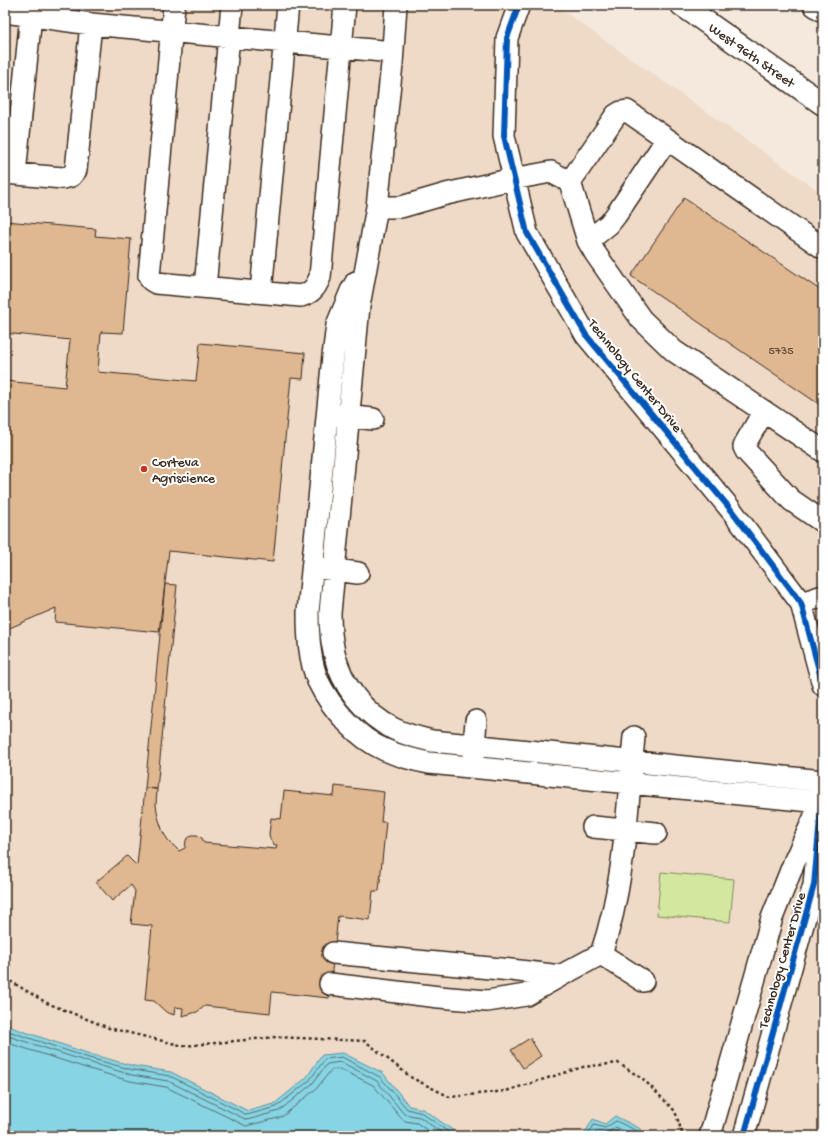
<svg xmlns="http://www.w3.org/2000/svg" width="828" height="1141" font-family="'Gochi Hand',sans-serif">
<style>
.built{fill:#eedac7}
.green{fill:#d1e89e;stroke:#86895e}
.water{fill:#86d4e4;stroke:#689095}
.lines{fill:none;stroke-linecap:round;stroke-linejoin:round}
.shore{stroke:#596e6d;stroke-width:1}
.building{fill:#dfb790;stroke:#3b2a1e}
.minor-casing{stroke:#3b2a1e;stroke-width:24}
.major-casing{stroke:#3b2a1e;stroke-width:25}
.path{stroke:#3b2a1e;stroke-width:2.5;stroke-dasharray:3 3;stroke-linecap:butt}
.minor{stroke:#fff;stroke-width:21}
.major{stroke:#fff;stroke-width:22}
.cycleway-casing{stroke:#fff;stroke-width:8}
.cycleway{stroke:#0057b8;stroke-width:6}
.poi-dot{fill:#c8321e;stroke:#fff;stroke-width:1.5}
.labels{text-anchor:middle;stroke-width:4;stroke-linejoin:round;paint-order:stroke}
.number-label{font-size:12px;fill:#644d3a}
.street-label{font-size:14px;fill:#3b2a1e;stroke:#fff}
.poi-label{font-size:14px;fill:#3b2a1e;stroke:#fff;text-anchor:start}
</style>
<rect width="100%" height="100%" fill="#f5e9de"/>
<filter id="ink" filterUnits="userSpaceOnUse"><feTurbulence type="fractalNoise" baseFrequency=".025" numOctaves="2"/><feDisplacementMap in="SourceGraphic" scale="8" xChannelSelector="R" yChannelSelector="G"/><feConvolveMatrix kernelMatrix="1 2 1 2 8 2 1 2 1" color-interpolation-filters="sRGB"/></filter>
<g filter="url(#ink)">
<!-- built -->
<path class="built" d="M5,5H555L823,194V1136H5Z"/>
<!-- green -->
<path class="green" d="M661,872L734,879L730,922L657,915Z"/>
<!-- water -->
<path class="water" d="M5,1025L90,1054L134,1066L171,1072L248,1111L274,1104L306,1078L322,1055L343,1053L383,1073L409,1106L423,1109L461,1136H5Z
M615,1116L639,1128L647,1136H583L593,1119L605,1124Z"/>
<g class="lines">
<!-- shore -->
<path class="shore" d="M5,1030L89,1058L133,1070L170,1076L247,1115L276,1107L309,1081L325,1059L342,1057L380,1077L407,1109L422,1113L454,1136
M5,1035L88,1062L132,1075L168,1081L247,1120L279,1111L312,1084L327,1064L341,1062L377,1081L404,1114L420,1117L446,1136
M5,1042L86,1068L130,1081L166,1087L246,1126L278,1118L283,1116L317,1088L331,1070L340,1069L373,1085L401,1118L405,1121L417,1123L435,1136
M587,1136L594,1125L605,1128L616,1121L637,1131L642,1136
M593,1136L597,1131L607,1133L616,1127L634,1136"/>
</g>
<!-- building -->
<path class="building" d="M684,198L823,292V407L631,276Z
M5,221L96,229L95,236L131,239L123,333L101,332L98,372L196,381L200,343L305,353L303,379L291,378L273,562L169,551L159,632L55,622L56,608L5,630V381L65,387L70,340L5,333Z
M165,584L177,585L157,789L145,788Z
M335,786L384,792L381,822H386L379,891H373L370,920L338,916L329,998L272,992L270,1013L205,1006L197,1012L182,1016L183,1008L175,1007L174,1015L166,1012L154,1001L145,1000L152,926L131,924L135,891L131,885L112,901L96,882L127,856L135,864L137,865L145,788L157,789L156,805L158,817L163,832L168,840L179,851L185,848L186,840L192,835H197L202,838L204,843L276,849L277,845L273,844L270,839L269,834L271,818L281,819L284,791L334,796Z
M530,1038L541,1056L523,1068L511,1050Z"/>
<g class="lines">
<!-- minor casing -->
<g class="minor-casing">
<path id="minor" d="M174,5L149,276L151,280L156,283L301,296C312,293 316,287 320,277L345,5
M396,5L392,64L377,207H401L446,194L513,179L551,172L570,182L588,241L595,253L641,319L674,351L823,451
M519,5L507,38L504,136L527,233L586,335L732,511L801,603L823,685
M814,5L823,11
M5,12L91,24L76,170L71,176L63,178L5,173
M91,24L393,52
M15,174L31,15
M570,182L616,115L621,112L627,111L823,248
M377,207L359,306L330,613C330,626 331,639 334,652C341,685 364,714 394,729C406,735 419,738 432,741L823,781
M588,241L609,224L616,215L667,139
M356,282L351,291L337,325L333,356L308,612C308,635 309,660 318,681C331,708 357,738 385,750C399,756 414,760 429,763L821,802
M205,287L232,5
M261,292L288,5
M764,411L746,442L744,447L746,451L791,500L823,522
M336,415L373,419
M320,568L358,573
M801,603L823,596
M473,758L476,721
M593,827L656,833
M333,953L511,970L560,976L601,954C625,885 627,809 634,737
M601,954L643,981
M330,984L439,997L487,1001L526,995L560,976
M710,1136L772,918L795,860L815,816
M744,1136L814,885L823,789"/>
</g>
<!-- major casing -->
<g class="major-casing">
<g id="major">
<path id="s1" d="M682,5L823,104"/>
</g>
</g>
<!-- path -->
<path class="path" d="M5,978L47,1003L109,1028L184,1046L276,1037L365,1041L412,1078L450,1097L506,1091L583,1067L618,1063L643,1079L675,1111L683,1136"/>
<!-- minor -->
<use href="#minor" class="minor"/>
<!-- major -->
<use href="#major" class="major"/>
<!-- cycleway casing -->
<g class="cycleway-casing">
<path id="cycleway" d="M519,5L507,38L504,136L527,233L586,335L732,511L801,603L823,685
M744,1136L814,885L823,787"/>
</g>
<!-- cycleway -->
<use href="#cycleway" class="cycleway"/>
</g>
</g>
<!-- markers -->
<circle class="poi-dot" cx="144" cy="469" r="4"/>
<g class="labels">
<!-- number labels -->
<g class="number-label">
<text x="781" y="354">5735</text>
</g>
<!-- street labels -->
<g class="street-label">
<text dy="5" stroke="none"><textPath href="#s1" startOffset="86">West 96th Street</textPath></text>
<text transform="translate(636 375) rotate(51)" y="5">Technology Center Drive</text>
<text transform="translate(781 960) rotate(-74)" y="5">Technology Center Drive</text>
</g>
<!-- poi labels -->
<g class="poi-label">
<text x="152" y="466">Corteva<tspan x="152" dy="16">Agriscience</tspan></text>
</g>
</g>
<!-- margin -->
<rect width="828" height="1141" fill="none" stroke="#fff" stroke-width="20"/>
<rect x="10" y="10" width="808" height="1121" fill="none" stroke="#3b2a1e" stroke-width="1.5" filter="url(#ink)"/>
</svg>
